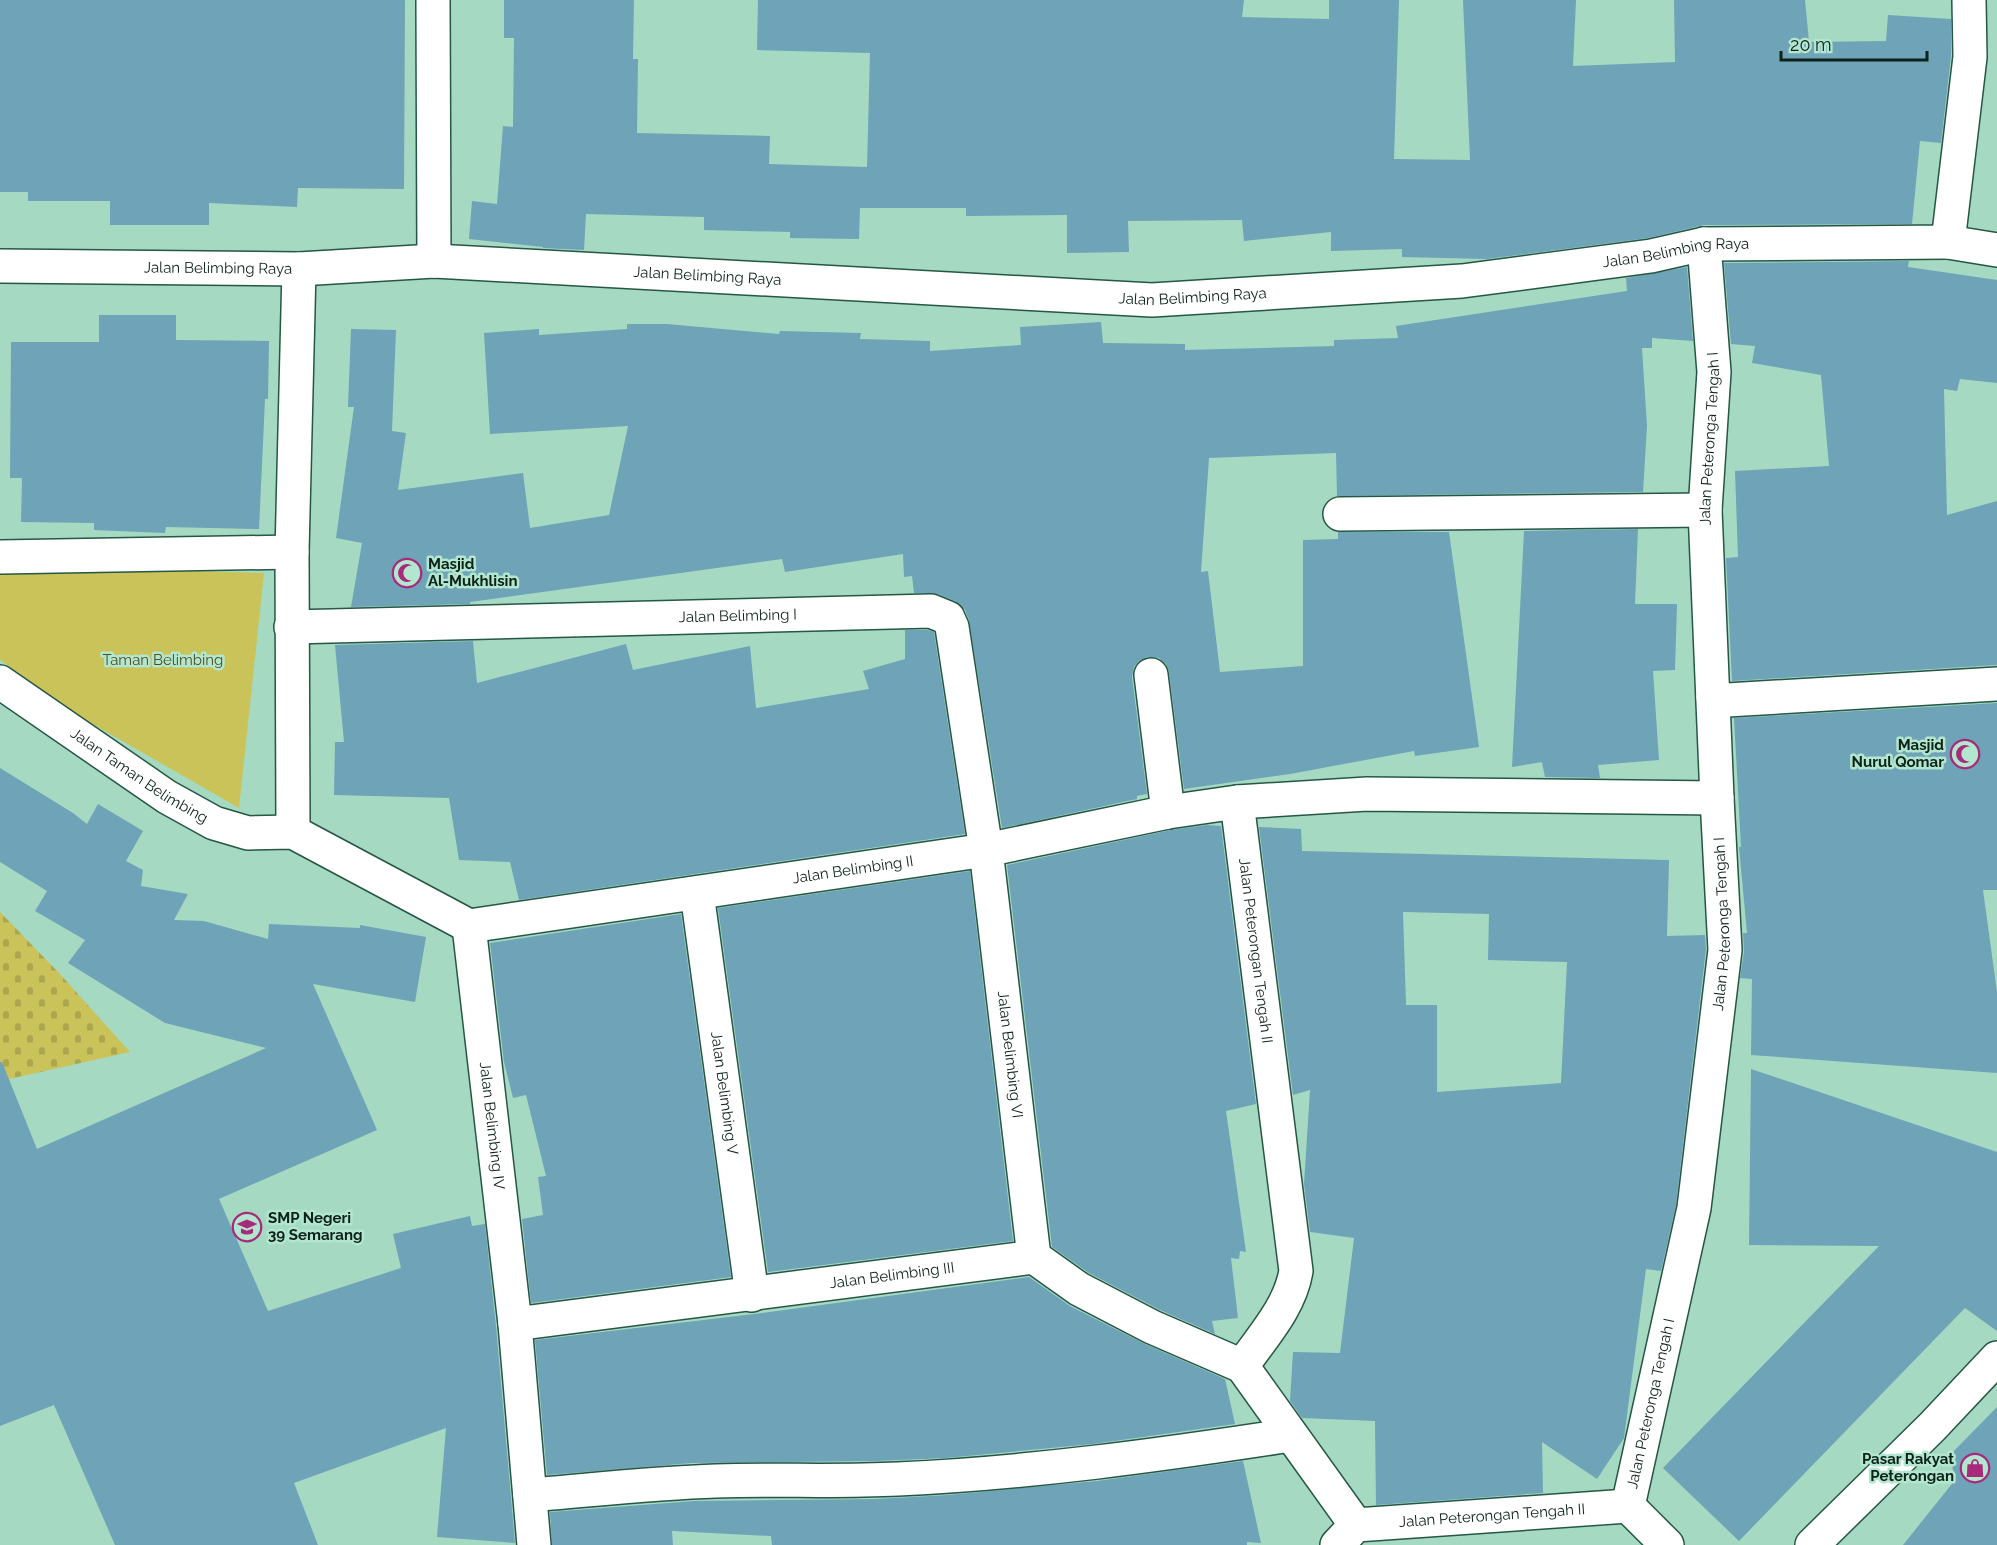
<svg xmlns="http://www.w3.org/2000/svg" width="1997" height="1545" font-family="Raleway,sans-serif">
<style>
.cemetery{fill:url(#cemetery-stones)}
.park{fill:#cac35a}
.building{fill:#6fa3b8;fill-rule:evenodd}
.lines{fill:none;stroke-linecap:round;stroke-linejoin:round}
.minor-casing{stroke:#255744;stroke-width:36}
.minor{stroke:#fff;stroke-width:33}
.labels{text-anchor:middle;stroke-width:5;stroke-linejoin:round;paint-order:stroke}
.street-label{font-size:15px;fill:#0d2219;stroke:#b2e6cf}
.poi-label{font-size:15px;font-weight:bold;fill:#0d2219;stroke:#b2e6cf;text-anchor:start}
.park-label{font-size:15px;fill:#514e1f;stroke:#b2e6cf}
</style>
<defs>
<pattern id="cemetery-stones" width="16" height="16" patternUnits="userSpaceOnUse" patternTransform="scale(1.5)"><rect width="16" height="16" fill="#cac35a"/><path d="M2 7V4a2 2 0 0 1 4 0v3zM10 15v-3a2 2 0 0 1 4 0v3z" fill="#aca74e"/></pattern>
</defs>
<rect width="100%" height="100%" fill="#a5d9c2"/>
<!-- cemetery -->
<path class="cemetery" d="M0,912L59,973L130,1052L0,1081Z"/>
<!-- park -->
<path class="park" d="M0,566L264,573L239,808L77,715L0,660Z"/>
<!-- building -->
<path class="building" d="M0,0H405L404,189L298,188L297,207L209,203V225H110V201H28V192H0Z
M504,0H634L633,59H638L637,133L770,136L769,164L867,167L870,53L757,50L758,0H1244L1242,17L1329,19V0H1399L1394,159L1470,160L1463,0H1576L1573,66L1675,62L1674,0H1805L1809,42L1886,41L1888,15L1951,19V56L1941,143L1920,141L1912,224L1704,225L1648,238L1487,259L1402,257V249L1331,251V232L1244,241L1242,220L1128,221L1129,252L1067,253V215L966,216V208H860L859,239L790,238V232L704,230V217L586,214L584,250L543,248V247L469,239L472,201L497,204L503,126L513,127L514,38H504Z
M1909,261L1908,267L1997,280V383L1960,379L1957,391L1944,389L1947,515L1997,501V665L1732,681L1726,558L1738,557L1735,471L1829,466L1821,375L1752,363L1755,346L1731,344L1724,263Z
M1687,267L1693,341L1652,338V348H1642L1647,426L1643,492L1337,496L1336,453L1209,458L1201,572L1208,571L1220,672L1303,666V540L1338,539V532H1449L1479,747L1415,756L1414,751L1290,774L1184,789L1169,672L1166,664L1159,658L1148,657L1140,660L1134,667L1132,677L1147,794L1137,796V799L1002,828L969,620L965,610L955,601L938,594L914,593L912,576L904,577L903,554L785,572L782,559L470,602V604L351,607L362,543L336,538L354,407H348L351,329L396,330L392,431L406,433L398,490L523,473L530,528L609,515L628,426L490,434L484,333L539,329V335L627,329V324H667L779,334L780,331L861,333L860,339L930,341V351L1021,345L1020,327L1101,322L1103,343L1185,344V350L1334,346V340L1398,338L1396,326L1627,291L1626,278Z
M99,315H176V340L269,341L268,399H265L259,529L166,527L165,533L94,530V523L21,522L22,478H10L11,342H99Z
M1638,529L1635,604H1677L1675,670L1653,671L1659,760L1598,765L1600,778L1545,777L1542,762L1512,767L1524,531Z
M905,630H928L934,632L965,834L519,900L510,862L459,860L449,798L334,795L335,742H344L335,645L473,641L477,683L626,644L633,670L750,646L756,708L869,689L863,671L905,659Z
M1997,703V890H1983L1997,992V1073L1751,1055L1752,979L1740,978L1744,952L1743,933H1747L1739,847H1741L1734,718Z
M0,768L73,813L87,824L98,804L143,831L126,861L143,870L141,886L188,894L174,920L204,921L268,939L269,924L360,928V925L426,937L415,1002L313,984L377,1130L219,1199L268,1311L401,1268L393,1234L470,1216L472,1226L485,1224L496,1326L515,1543L437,1537L446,1428L294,1483L318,1545H115L54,1405L0,1426V1062H2L37,1149L266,1048L165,1023L68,963L85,940L35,911L47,891L0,862Z
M1207,825L1221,826L1256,1104L1226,1111L1246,1252L1240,1251L1239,1259L1231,1258L1238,1318L1212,1321L1215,1334L1160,1310L1089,1273L1052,1247L1007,865L1171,830Z
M1259,827L1301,829L1302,851L1669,860L1667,936L1705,935L1706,949L1676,1205L1661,1271L1646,1269L1624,1438L1597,1479L1542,1442L1543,1493L1376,1505L1375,1421L1302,1418L1290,1401L1293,1352L1340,1353L1354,1238L1310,1232L1304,1184L1310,1090L1293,1095ZM1403,912L1489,914L1488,960L1567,962L1561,1083L1437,1092V1005H1406Z
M970,871L1013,1241L768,1272L718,908Z
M681,914L731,1277L531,1303L522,1219L543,1215L538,1177L546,1176L526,1095L513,1098L504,1062L490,943Z
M1751,1069L1997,1152V1331L1965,1308L1739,1541L1663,1468L1879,1246L1749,1245Z
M1029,1277L1070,1306L1145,1344L1225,1379L1235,1424L1093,1444L946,1458L875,1461L692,1463L547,1475L535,1340L754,1314Z
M1997,1407V1545H1903L1955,1480L1950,1455Z
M1243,1461L1261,1543L1247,1542V1545H772L771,1536L672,1531L673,1545H552L550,1512L694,1501L876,1499L948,1495L1097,1481Z"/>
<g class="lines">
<!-- minor casing -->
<g class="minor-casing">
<g id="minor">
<path d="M433,0L434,261"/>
<path d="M1948,242L1997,250"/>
<path id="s1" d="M0,266L299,269L434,261L1152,300L1462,281L1651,256L1704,244L1948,242L1970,57L1969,0"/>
<path d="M1340,514L1705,510"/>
<path d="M0,557L292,552"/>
<path id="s2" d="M291,627L931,611L948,618L952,627L986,850L1034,1257"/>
<path d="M1151,675L1168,812"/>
<path id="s3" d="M0,682L167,797L214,823L248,833L293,832L469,926"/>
<path d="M1713,697L1727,700L1997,684"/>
<path id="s4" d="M1237,802L1296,1271C1290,1307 1263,1336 1242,1366L1356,1525"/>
<path d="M293,832L292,552L299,269"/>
<path id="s5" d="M697,893L752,1295"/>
<path id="s6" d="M469,926L986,850L1168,812L1237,802L1367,794L1717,798"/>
<path id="s7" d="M469,926L515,1324L534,1545"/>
<path id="s8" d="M515,1324L1034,1257L1079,1289L1152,1327L1242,1366"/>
<path d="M530,1495C592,1490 654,1483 716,1481C776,1479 837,1482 898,1479C1030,1473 1160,1455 1291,1435"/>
<path id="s9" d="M1628,1506L1694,1208L1725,950L1717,798L1705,510L1714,372L1704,244"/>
<path d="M1628,1506L1667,1545"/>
<path id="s10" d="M1337,1545L1356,1525L1628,1506"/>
<path d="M1812,1545L1932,1427L1997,1358"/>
</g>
</g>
<!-- minor -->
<use href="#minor" class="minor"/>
</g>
<!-- icons -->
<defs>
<g id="mosque-ring" transform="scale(1.5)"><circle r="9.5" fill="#b2e6cf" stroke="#a82a7b" stroke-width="1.5"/><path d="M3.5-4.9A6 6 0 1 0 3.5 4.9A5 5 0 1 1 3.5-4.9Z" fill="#a82a7b"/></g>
<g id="school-ring" transform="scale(1.5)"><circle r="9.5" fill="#b2e6cf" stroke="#a82a7b" stroke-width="1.5"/><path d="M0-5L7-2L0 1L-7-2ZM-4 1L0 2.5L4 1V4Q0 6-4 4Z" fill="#a82a7b"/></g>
<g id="shop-ring" transform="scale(1.5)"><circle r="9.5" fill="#b2e6cf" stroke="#a82a7b" stroke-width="1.5"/><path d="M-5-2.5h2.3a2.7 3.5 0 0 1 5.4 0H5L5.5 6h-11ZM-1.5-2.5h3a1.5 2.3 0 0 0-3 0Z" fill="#a82a7b"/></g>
</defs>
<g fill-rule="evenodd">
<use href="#mosque-ring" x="407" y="573"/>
<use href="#mosque-ring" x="1965" y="754"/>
<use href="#school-ring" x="247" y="1227"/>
<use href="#shop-ring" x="1975" y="1468"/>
</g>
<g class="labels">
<!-- street labels -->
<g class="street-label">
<text dy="5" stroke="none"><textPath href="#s1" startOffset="1680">Jalan Belimbing Raya</textPath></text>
<text dy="5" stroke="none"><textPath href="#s1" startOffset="218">Jalan Belimbing Raya</textPath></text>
<text dy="5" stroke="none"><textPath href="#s1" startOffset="708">Jalan Belimbing Raya</textPath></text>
<text dy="5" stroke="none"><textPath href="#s1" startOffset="1194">Jalan Belimbing Raya</textPath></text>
<text dy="5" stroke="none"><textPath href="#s9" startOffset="1077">Jalan Peteronga Tengah I</textPath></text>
<text dy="5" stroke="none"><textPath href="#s2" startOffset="447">Jalan Belimbing I</textPath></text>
<text dy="5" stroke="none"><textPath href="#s3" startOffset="168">Jalan Taman Belimbing</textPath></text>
<text dy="5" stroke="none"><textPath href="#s6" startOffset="388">Jalan Belimbing II</textPath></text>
<text dy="5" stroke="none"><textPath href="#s9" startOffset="591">Jalan Peteronga Tengah I</textPath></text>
<text dy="5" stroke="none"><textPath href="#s4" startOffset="150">Jalan Peterongan Tengah II</textPath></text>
<text dy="5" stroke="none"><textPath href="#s2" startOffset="1100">Jalan Belimbing VI</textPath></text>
<text dy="5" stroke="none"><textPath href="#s5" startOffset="202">Jalan Belimbing V</textPath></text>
<text dy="5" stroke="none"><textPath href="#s7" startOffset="201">Jalan Belimbing IV</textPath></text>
<text dy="5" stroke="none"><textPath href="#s8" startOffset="380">Jalan Belimbing III</textPath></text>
<text dy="5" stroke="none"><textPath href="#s9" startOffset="105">Jalan Peteronga Tengah I</textPath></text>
<text dy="5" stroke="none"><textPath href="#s10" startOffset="164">Jalan Peterongan Tengah II</textPath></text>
</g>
<!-- poi labels -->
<g class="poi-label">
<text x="428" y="569">Masjid<tspan x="428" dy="17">Al-Mukhlisin</tspan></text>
<text x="1944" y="750" text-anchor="end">Masjid<tspan x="1944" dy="17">Nurul Qomar</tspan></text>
<text x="268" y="1223">SMP Negeri<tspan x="268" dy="17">39 Semarang</tspan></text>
<text x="1954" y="1464" text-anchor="end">Pasar Rakyat<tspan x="1954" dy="17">Peterongan</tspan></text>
</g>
<!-- park labels -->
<g class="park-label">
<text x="163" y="665">Taman Belimbing</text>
</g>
</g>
<!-- scale -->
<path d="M1781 51v9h146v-9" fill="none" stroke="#0d2219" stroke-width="3"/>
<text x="1790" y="51" font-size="18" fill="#0d2219" stroke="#b2e6cf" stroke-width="4.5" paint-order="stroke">20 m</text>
</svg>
